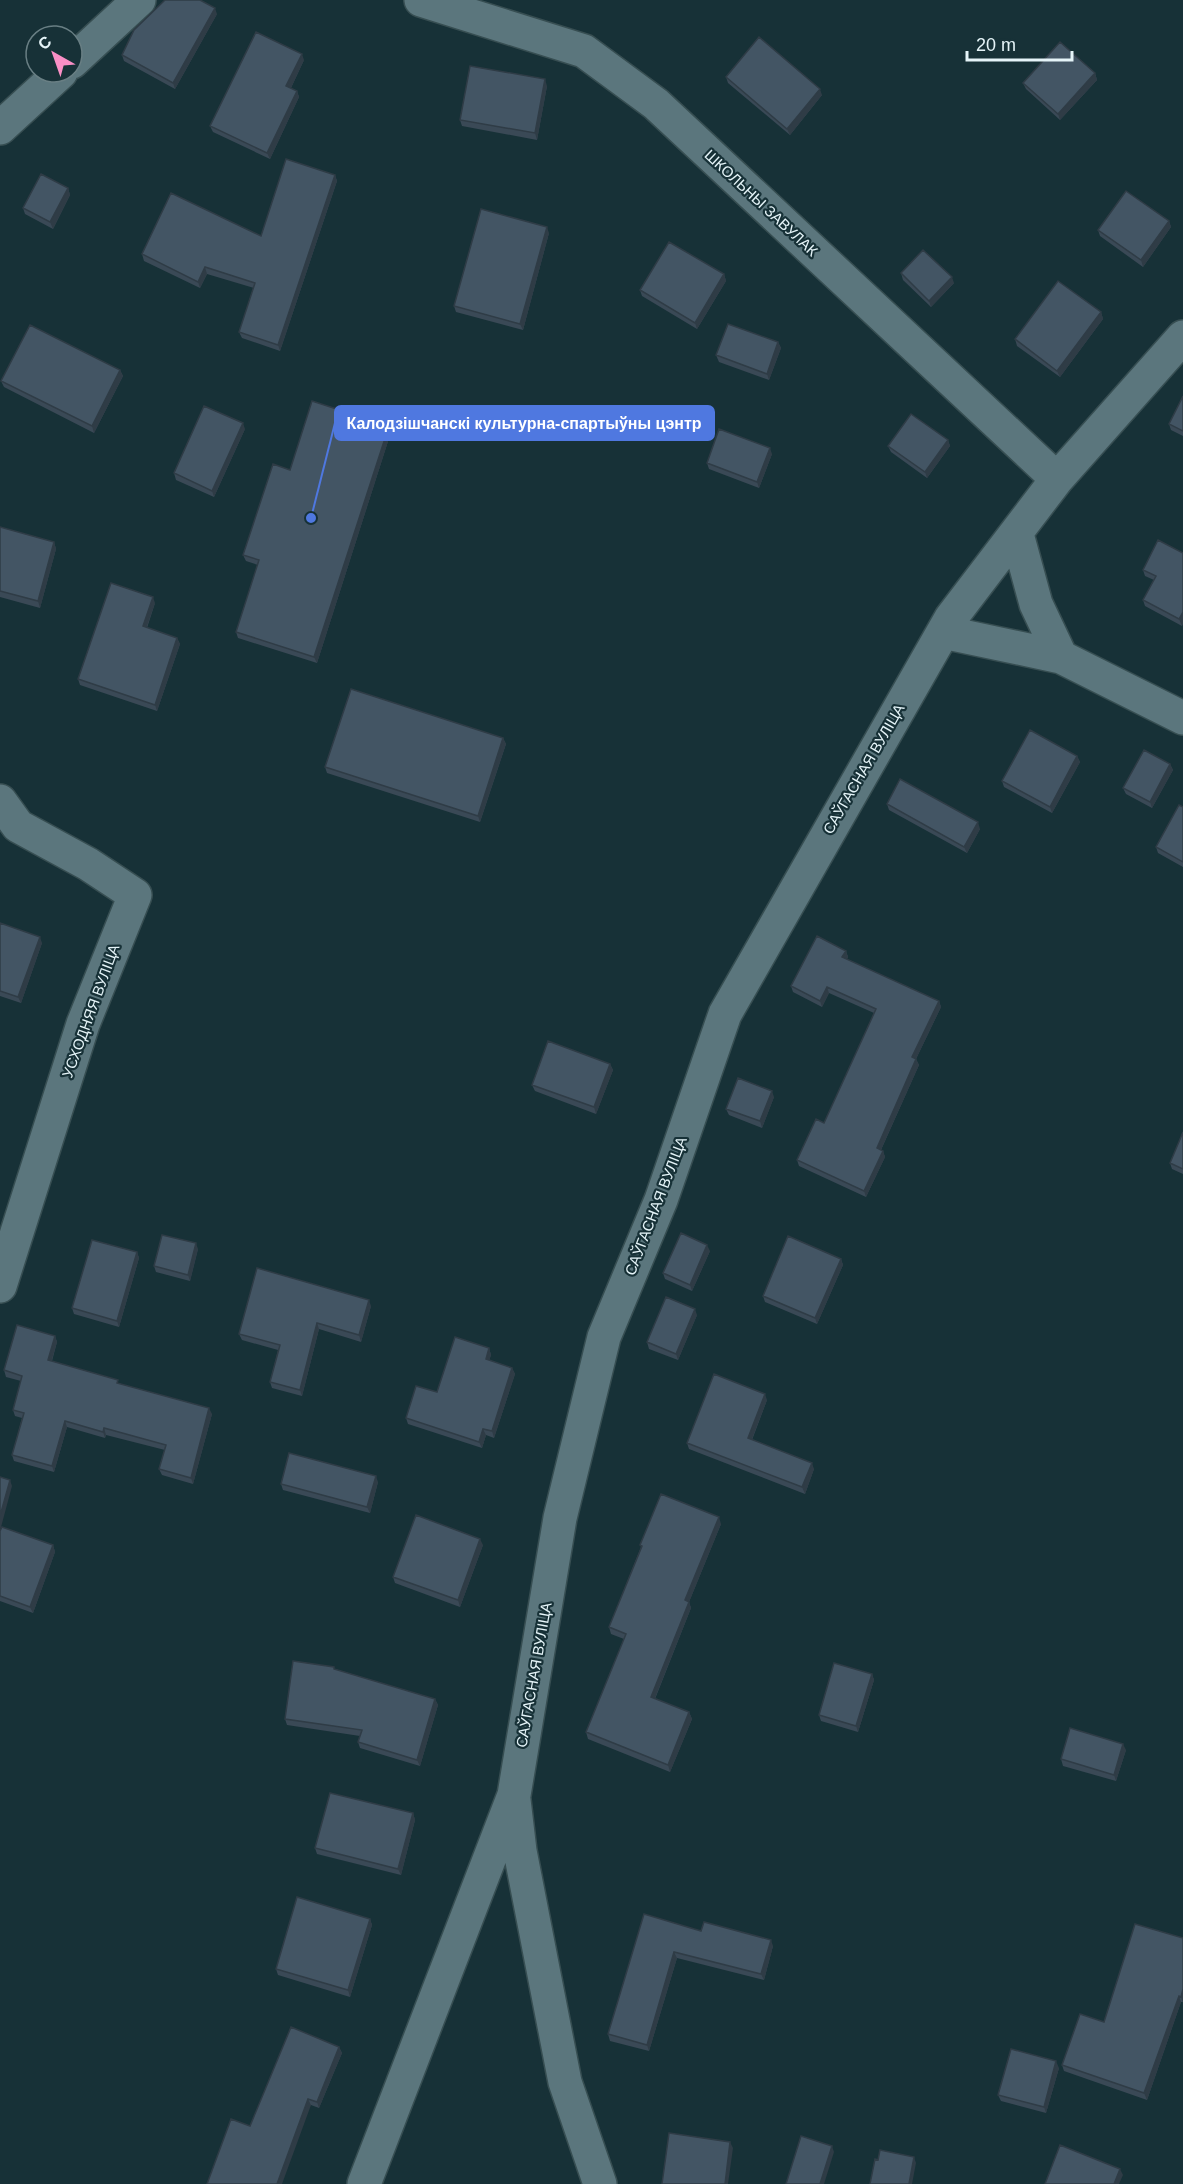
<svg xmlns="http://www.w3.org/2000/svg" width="1183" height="2184" font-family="Helvetica,sans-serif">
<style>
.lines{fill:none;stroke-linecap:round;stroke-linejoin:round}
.minor-casing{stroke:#374e52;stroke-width:36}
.minor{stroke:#5b767d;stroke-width:33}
.wall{fill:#3a4956}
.shaded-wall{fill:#2f3c46}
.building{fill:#435564;stroke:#2f3c46;stroke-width:1.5}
.labels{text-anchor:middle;stroke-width:4.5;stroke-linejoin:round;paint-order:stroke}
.street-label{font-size:15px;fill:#e5f4f8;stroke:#173137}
.leader{fill:none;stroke:#4f78e0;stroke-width:2}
.callout-dot{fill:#4f78e0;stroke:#173137;stroke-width:2}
.callout{fill:#4f78e0;stroke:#4f78e0;stroke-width:2}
.callout-label{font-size:16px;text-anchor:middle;font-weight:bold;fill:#fff}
</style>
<rect width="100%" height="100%" fill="#173137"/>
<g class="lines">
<!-- minor casing -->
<g class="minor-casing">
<path id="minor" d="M421,0L584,51L656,104L1057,479
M72,62L139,0
M0,128L61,72
M1017,534L1036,604L1061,657
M943,632L1061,657L1183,718
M0,801L18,826L88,864L135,895L83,1024L0,1286
M514,1800L520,1851L565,2082L600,2184
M364,2184L514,1795L560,1518L604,1337L661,1200L725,1014L951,618L1057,479L1183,337"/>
</g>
<!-- minor -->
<use href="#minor" class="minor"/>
</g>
<!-- wall -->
<path class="wall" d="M217,14L175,89L124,61L122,55Z
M304,60L291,88L297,91L299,97L270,159L213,132L210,126Z
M1095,73L1097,80L1060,120L1026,89L1023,83Z
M726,77L822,95L790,135L728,83Z
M547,86L537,140L462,126L460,120Z
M335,175L337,181L280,351L242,338L239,332L254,288L207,274L200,288L144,261L142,254L261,236Z
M68,188L70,195L53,229L25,214L23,208Z
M1169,221L1171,227L1143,267L1100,236L1098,230Z
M549,233L523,330L456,312L454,306Z
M901,273L954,283L931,307L903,280Z
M724,274L726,281L697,329L642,296L640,290Z
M1101,312L1103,319L1060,377L1017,346L1015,339Z
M778,342L781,348L769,380L719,362L716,355Z
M120,370L123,376L94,433L4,387L1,381Z
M1183,396V436L1171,430L1169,424Z
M389,426L391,432L317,663L238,638L236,632L258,565L246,561L243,555L290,470Z
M245,429L214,497L176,480L174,473Z
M948,440L950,446L927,478L891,452L888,446Z
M772,454L759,488L709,469L707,463Z
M0,527L54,542L56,549L40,608L0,597Z
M1183,553V623L1182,626L1145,606L1143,600L1154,580L1145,576L1143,570Z
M155,603L147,628L177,638L180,644L157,711L80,685L78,679Z
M503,738L506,744L480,822L327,773L325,767Z
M1077,756L1080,762L1052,813L1004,787L1002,781Z
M1170,764L1173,770L1152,808L1126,794L1123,788Z
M887,804L980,829L967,853L889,810Z
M1183,807V867L1158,853L1156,847Z
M0,923L42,943L21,1003L0,996Z
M846,951L848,957L847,959L939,1001L941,1007L916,1059L919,1065L881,1150L883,1151L885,1157L866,1197L799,1166L797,1160L824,1123L874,1013L829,993L822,1007L793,992L791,986Z
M610,1064L613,1070L596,1114L535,1091L532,1085Z
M774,1097L762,1128L729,1115L726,1109Z
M1183,1132V1174L1172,1169L1170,1163Z
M198,1249L190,1281L156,1272L154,1266Z
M710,1251L692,1291L665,1279L663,1273Z
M137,1252L139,1258L119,1327L74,1314L72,1308Z
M841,1259L843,1265L817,1324L765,1302L763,1296Z
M371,1306L361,1342L319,1329L302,1396L272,1388L270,1382L278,1350L242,1340L239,1334Z
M697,1315L678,1360L649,1349L647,1342Z
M55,1336L57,1342L52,1361L212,1414L193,1484L162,1475L159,1469L165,1450L106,1435L105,1438L67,1427L54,1472L14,1461L12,1455L22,1418L15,1416L13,1410L21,1381L6,1377L4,1370Z
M489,1348L491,1355L489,1360L512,1368L515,1374L494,1438L486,1435L482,1448L408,1424L406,1418Z
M767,1400L752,1440L814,1469L805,1494L689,1449L687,1443Z
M378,1482L370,1513L283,1490L281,1484Z
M721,1524L689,1602L691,1608L655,1699L689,1712L692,1719L670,1772L588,1739L586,1732L624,1639L611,1634L609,1627L641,1547L640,1545Z
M0,1531L53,1545L55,1552L33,1613L0,1601Z
M483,1545L460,1607L395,1583L393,1577Z
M335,1669L435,1699L438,1705L420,1766L360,1748L358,1742L360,1736L287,1725L285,1719Z
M872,1674L874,1680L858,1732L821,1721L819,1715Z
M1126,1750L1116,1781L1063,1766L1061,1759Z
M413,1813L415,1820L401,1875L317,1854L315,1848Z
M644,1914L701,1931L773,1946L764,1980L677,1958L649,2051L610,2041L608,2034Z
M370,1919L372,1925L350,1997L278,1975L276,1969Z
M1183,1938V2002H1181L1147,2100L1064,2071L1062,2065L1104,2022Z
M339,2047L342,2053L319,2108L311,2105L250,2126Z
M1059,2068L1046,2113L1001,2101L998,2095Z"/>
<!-- shaded-wall -->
<path class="shaded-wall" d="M215,8L217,14L175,89L173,83Z
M302,54L304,60L289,92L286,86Z
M1095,73L1097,80L1060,120L1058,114Z
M545,79L547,86L537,140L535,133Z
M820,89L822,95L790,135L787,129Z
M297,91L299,97L270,159L267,153Z
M335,175L337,181L280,351L278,345Z
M68,188L70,195L53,229L50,222Z
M1169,221L1171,227L1143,267L1141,260Z
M547,227L549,233L523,330L520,324Z
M205,267L207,274L200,288L198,282Z
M724,274L726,281L697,329L695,323Z
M952,277L954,283L931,307L929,301Z
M1101,312L1103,319L1060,377L1057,371Z
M778,342L781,348L769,380L767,374Z
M120,370L123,376L94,433L92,426Z
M243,423L245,429L214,497L212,491Z
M389,426L391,432L317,663L314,657Z
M948,440L950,446L927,478L925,472Z
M770,448L772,454L759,488L757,482Z
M54,542L56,549L40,608L38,601Z
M153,597L155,603L145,632L143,626Z
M1183,612V623L1182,626L1179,619Z
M177,638L180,644L157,711L155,705Z
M503,738L506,744L480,822L478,816Z
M1077,756L1080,762L1052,813L1050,807Z
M1170,764L1173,770L1152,808L1150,802Z
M978,822L980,829L967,853L964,847Z
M40,937L42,943L21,1003L18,997Z
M846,951L848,957L845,963L842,957Z
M827,987L829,993L822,1007L820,1001Z
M939,1001L941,1007L916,1059L919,1065L879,1154L877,1148L912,1057Z
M610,1064L613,1070L596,1114L594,1107Z
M772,1091L774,1097L762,1128L760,1121Z
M883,1151L885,1157L866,1197L864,1191Z
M196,1243L198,1249L190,1281L188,1275Z
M707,1245L710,1251L692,1291L690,1285Z
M137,1252L139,1258L119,1327L117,1321Z
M841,1259L843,1265L817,1324L815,1318Z
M369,1300L371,1306L361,1342L359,1335Z
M695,1309L697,1315L678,1360L676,1354Z
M317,1323L319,1329L302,1396L300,1390Z
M55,1336L57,1342L50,1366L48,1360Z
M489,1348L491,1355L488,1365L486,1359Z
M512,1368L515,1374L494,1438L492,1431Z
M765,1394L767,1400L750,1444L748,1438Z
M209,1408L212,1414L193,1484L191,1478Z
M65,1421L67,1427L54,1472L52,1466Z
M104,1428L106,1435L105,1438L103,1432Z
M483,1429L486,1435L482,1448L479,1442Z
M812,1463L814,1469L805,1494L802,1487Z
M376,1476L378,1482L370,1513L367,1507Z
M10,1480L12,1486L0,1531V1516Z
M719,1517L721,1524L689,1602L691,1608L653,1703L651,1697L685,1600Z
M480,1539L483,1545L460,1607L458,1600Z
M53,1545L55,1552L33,1613L30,1607Z
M872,1674L874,1680L858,1732L856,1726Z
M435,1699L438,1705L420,1766L417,1760Z
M689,1712L692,1719L670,1772L668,1765Z
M1123,1744L1126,1750L1116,1781L1114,1775Z
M413,1813L415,1820L401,1875L398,1869Z
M370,1919L372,1925L350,1997L348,1990Z
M771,1940L773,1946L764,1980L761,1974Z
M674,1952L677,1958L649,2051L647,2045Z
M1183,1989V2003L1181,1997Z
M1179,1996L1181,2002L1147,2100L1144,2093Z
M339,2047L342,2053L319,2108L317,2102Z
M1056,2061L1059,2068L1046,2113L1044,2107Z
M308,2099L311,2105L282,2184H277Z
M730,2142L733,2148L728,2184H725Z
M832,2146L834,2152L824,2184H820Z
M914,2157L916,2163L912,2184H909Z
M1120,2169L1123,2175L1119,2184H1114Z"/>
<!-- building -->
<path class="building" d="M165,0H200L215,8L173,83L122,55L134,30Z
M256,32L302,54L286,86L297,91L267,153L210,126Z
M759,37L820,89L787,129L726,77Z
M1060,42L1095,73L1058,114L1023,83Z
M470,66L545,79L535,133L460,120Z
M286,159L335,175L278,345L239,332L255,283L205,267L198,282L142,254L171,193L261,236Z
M41,174L68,188L50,222L23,208Z
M1126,191L1169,221L1141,260L1098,230Z
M481,209L547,227L520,324L454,306Z
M669,242L724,274L695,323L640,290Z
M923,250L952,277L929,301L901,273Z
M1058,281L1101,312L1057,371L1015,339Z
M728,324L778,342L767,374L716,355Z
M30,325L120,370L92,426L1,381Z
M1183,396V431L1169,424Z
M312,401L389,426L314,657L236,632L259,560L243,555L273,464L290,470Z
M204,406L243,423L212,491L174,473Z
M911,414L948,440L925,472L888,446Z
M719,429L770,448L757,482L707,463Z
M0,527L54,542L38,601L0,591Z
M1158,540L1183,553V612L1179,619L1143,600L1156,576L1143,570Z
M111,583L153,597L143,626L177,638L155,705L78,679Z
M351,689L503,738L478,816L325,767Z
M1030,730L1077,756L1050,807L1002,781Z
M1144,750L1170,764L1150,802L1123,788Z
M900,779L978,822L964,847L887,804Z
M1179,805L1183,807V862L1156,847Z
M0,923L40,937L18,997L0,991Z
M817,936L846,951L842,957L939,1001L912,1057L916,1059L877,1148L883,1151L864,1191L797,1160L816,1119L824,1123L876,1009L827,987L820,1001L791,986Z
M548,1041L610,1064L594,1107L532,1085Z
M738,1078L772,1091L760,1121L726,1109Z
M1183,1132V1169L1170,1163Z
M681,1233L707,1245L690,1285L663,1273Z
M162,1235L196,1243L188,1275L154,1266Z
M788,1236L841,1259L815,1318L763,1296Z
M92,1240L137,1252L117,1321L72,1308Z
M257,1268L369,1300L359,1335L317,1323L300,1390L270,1382L280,1345L239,1334Z
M666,1297L695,1309L676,1354L647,1342Z
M17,1325L55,1336L48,1360L118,1380L117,1383L209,1408L191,1478L159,1469L166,1445L104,1428L103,1432L65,1421L52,1466L12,1455L24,1413L13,1410L22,1376L4,1370Z
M455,1337L489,1348L486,1359L512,1368L492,1431L483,1429L479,1442L406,1418L416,1386L437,1392Z
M714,1374L765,1394L748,1438L812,1463L802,1487L687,1443Z
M289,1453L376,1476L367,1507L281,1484Z
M0,1477L10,1480L0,1516Z
M661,1494L719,1517L685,1600L689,1602L651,1697L689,1712L668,1765L586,1732L626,1634L609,1627L642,1546L640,1545Z
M416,1515L480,1539L458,1600L393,1577Z
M2,1527L53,1545L30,1607L0,1596V1531Z
M293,1661L334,1667V1669L435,1699L417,1760L358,1742L362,1730L285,1719Z
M834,1663L872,1674L856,1726L819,1715Z
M1070,1728L1123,1744L1114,1775L1061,1759Z
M330,1793L413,1813L398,1869L315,1848Z
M297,1897L370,1919L348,1990L276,1969Z
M644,1914L701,1931L704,1922L771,1940L761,1974L674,1952L647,2045L608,2034Z
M1135,1924L1183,1938V1989L1181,1997L1179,1996L1144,2093L1062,2065L1080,2014L1104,2022Z
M291,2027L339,2047L317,2102L308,2099L277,2184H207L231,2119L250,2126Z
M1011,2049L1056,2061L1044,2107L998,2095Z
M669,2133L730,2142L725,2184H662Z
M801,2136L832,2146L820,2184H786Z
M1060,2145L1120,2169L1114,2184H1045Z
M880,2150L914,2157L909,2184H870L875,2159L878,2160Z"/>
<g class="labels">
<!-- street labels -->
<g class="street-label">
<text transform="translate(761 203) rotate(43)" y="5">ШКОЛЬНЫ ЗАВУЛАК</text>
<text transform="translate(864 769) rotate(-60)" y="5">САЎГАСНАЯ ВУЛІЦА</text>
<text transform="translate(91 1011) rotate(-70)" y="5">УСХОДНЯЯ ВУЛІЦА</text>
<text transform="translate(656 1206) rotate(-69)" y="5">САЎГАСНАЯ ВУЛІЦА</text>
<text transform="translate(534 1675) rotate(-80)" y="5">САЎГАСНАЯ ВУЛІЦА</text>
</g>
</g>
<!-- callouts -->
<path class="leader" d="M311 518L335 423"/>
<circle class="callout-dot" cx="311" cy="518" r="6"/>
<rect class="callout" x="335" y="406" width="379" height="34" rx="6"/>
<g class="callout-label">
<text x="524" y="429">Калодзішчанскі культурна-спартыўны цэнтр</text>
</g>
<!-- north arrow -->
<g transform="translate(54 54) rotate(320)"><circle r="28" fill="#173137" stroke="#697f84" stroke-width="1.5"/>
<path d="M0-4.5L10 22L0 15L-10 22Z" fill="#fa8fc6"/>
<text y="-9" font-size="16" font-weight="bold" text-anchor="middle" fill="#e5f4f8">С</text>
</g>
<!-- scale -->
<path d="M967 51v9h105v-9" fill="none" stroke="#e5f4f8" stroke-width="3"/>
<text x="976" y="51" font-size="18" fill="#e5f4f8" stroke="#173137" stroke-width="4.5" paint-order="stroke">20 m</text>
</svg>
